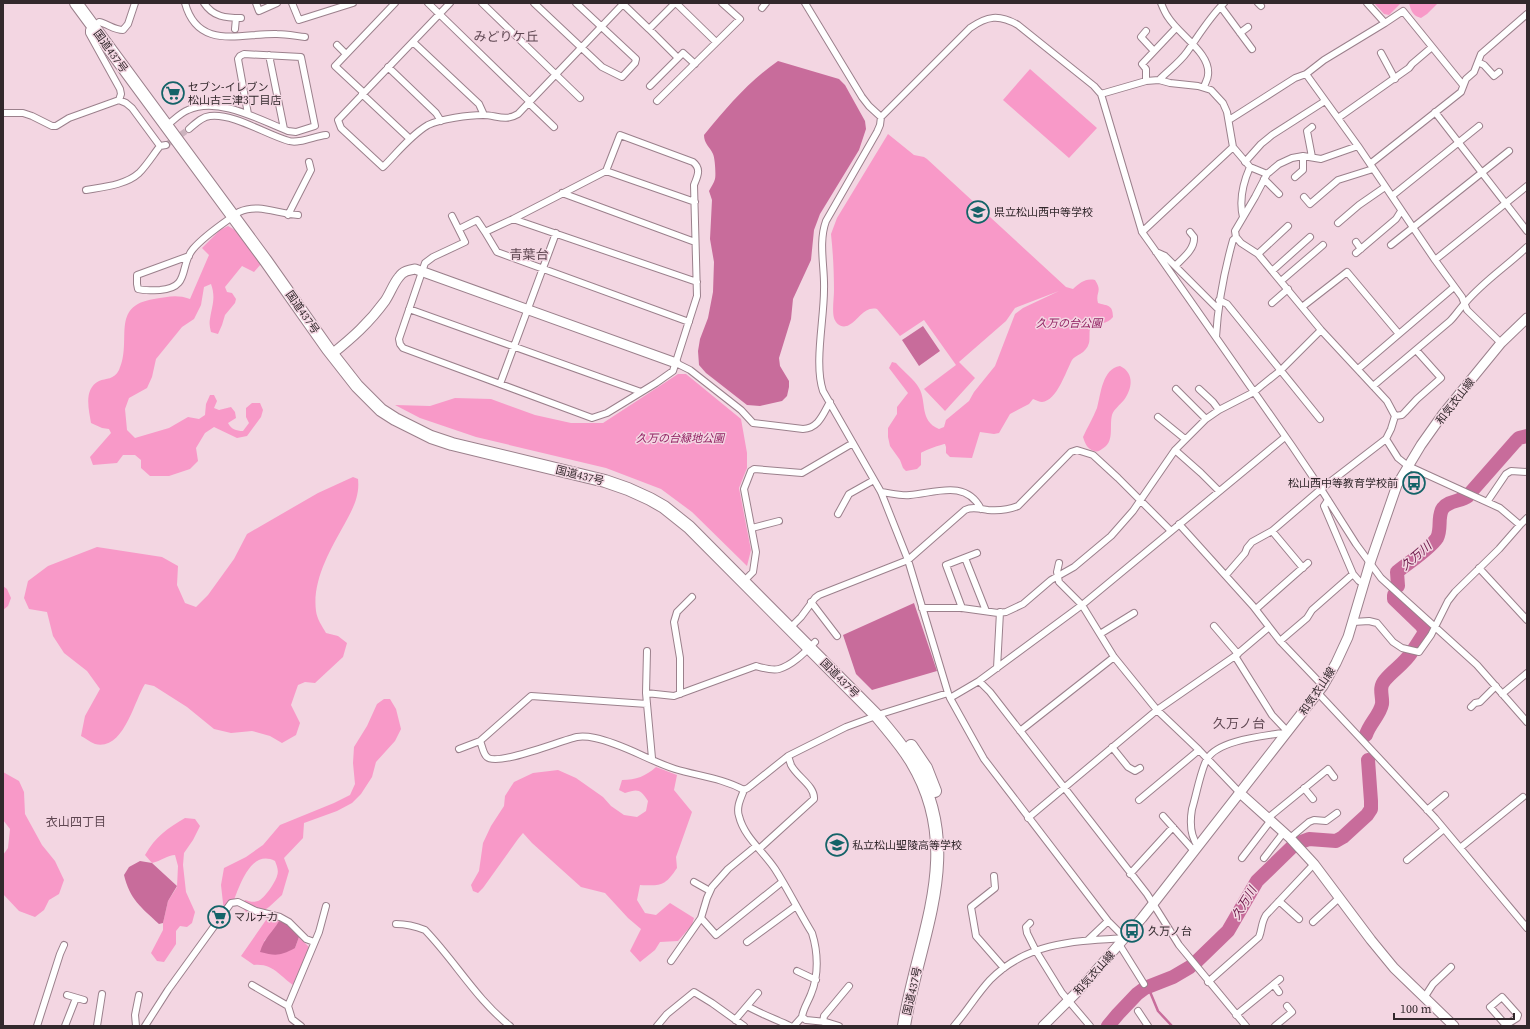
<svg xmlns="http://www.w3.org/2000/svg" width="1530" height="1029" font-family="'Source Serif 4','Noto Sans JP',serif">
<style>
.green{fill:#f899c8}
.water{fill:#c86c9b}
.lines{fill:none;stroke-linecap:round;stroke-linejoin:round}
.stream{stroke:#c86c9b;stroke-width:2.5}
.river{stroke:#c86c9b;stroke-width:14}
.street-tunnel{stroke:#ccb3be;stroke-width:6;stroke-dasharray:6 3;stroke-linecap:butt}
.street-casing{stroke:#9b808c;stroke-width:8}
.secondary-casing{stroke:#9b808c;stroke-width:11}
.highway-casing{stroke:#9b808c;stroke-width:14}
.street{stroke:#fff;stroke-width:6}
.secondary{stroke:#fff;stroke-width:9}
.highway{stroke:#fff;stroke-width:12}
.labels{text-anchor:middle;stroke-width:3;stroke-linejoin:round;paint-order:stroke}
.street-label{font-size:11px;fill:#32282c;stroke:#f3d6e2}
.poi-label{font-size:11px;fill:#32282c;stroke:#f3d6e2;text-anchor:start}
.park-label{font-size:11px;font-style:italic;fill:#922464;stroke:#f3d6e2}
.water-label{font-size:12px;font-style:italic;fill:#6c1849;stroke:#f3d6e2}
.neighbourhood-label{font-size:12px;fill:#5f4752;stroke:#f3d6e2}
.quarter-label{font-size:13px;fill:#5f4752;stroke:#f3d6e2}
</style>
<rect width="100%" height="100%" fill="#f3d6e2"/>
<!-- green -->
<path class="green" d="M1374,3H1401L1389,15L1384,14Z
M1409,3H1438L1427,14L1421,18C1413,16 1411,11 1409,3Z
M1030,69L1097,128L1069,158L1003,100Z
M888,134L914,155L924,157L927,159L1066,287L1073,289C1080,283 1085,278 1095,280C1103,292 1095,292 1098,303C1107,306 1113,304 1113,317C1107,325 1098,322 1090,328C1089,333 1090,339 1089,343C1086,354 1075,355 1072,360C1066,371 1057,401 1042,402C1040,402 1036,400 1033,399L1029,404L1010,414L999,433L994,434L980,432L972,458L950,457L946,453V447L945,444C942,444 923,451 921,453V465L917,469L906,471L903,468L900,460L890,446L888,437V428L897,414V407L908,393L889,368L892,362L896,363C902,370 915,380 919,388C927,401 919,421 939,429L944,427L946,420L969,401L974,392L995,366L1015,314L1023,308L1059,291L1015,308L1006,321L959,362L975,378L945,411L924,389L956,365L924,320L900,336L877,309C864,306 859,320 849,325C842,329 836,324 834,318C832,310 834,298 834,290C834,271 833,253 831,234L837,218Z
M228,226L235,230L261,264L254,272L242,266L225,287L227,292L232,293L236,299L235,303L225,315L222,325L218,334L211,332C210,328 209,323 210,319C212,305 216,298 211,284L204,287L201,305L194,319L182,327L156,359L152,377L147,388L129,398L125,409L127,430L135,438L169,428L188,417L199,419L205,415L206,404L210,395H214L217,401L214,408L219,410L231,407L235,412L236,418L228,423C231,429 236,431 243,431L249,423L246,417V408L252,403H260L263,410L261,417L247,436L237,438L214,427L205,433L196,448L198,461L190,469L169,476H150L141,468V460L135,455H123L117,463L93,465L90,457L111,433L109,429L102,428L91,423C89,410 83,389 99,381C106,378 114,380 119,370C133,341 109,306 154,299C168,297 176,294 190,299L209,255L202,248L220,230Z
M1120,366C1135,373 1132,389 1124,400C1120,405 1114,409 1112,415C1109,427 1115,442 1102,449C1099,451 1098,452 1094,451C1087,449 1085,443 1083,437C1087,428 1093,418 1097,408C1101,394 1102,369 1120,366Z
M678,374H686L741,419L747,453V468L739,488L751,550L747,566L692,512L661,489L606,468L476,437L420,418L395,405L430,406L455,398L491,399L535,415L571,423H603Z
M353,477L358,479C360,497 352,510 344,525C330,550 312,581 316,611C317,619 322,626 326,633L338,636L347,643L343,657L315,683L305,682L298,685L291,705L300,723L296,735L282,743L270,736L252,731L231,733L214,729L187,707L154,686L145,684C134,701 124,751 95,744C90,742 85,738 81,736L85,716L100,689L87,671L64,653L53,636L47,612L29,609L24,598L28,581L48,566L97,547L162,557L178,566L177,585L185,603L196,607L208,595L234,559L247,534L318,493Z
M3,586L7,589L11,598L8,606L3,610Z
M384,699H390L396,709L401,729L395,741L376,762L372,777L361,794L352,803L337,811L304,823L303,838L284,858L289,871L282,895L269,907L257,915L246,912L241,906L245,900C249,901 253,903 258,901C264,899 275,883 277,876C279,871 277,866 275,861C247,847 237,897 228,914L224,912L221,885L224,868L246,857L263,845L280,825L334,803L350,795L355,784L353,763L354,747L367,726L377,704Z
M656,767L677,775L674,790L692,812L676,857L677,868C665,886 661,886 640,885L637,900L645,913L656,915L670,903L694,918L692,925L678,941L660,942L655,950L640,962L630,951L641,929L628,918L605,893L581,887L532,843L523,833L518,839L483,888L478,893L473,891L471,885L479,871L483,843L491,826L504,806L505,796L514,782L533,773L558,770L576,778L603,797L611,806L624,815L637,817L646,811L648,801C640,789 638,789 625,793L619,790L622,780C636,780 646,776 656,767Z
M3,772L19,781L24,792L25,814L42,845L55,861L64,880L59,894L49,900L44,910L35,917L19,911L3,894V855L8,848L10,829L3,820Z
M185,818L195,819L200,826L193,840L184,853L183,865L186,892L195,912L192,923L187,927L180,926L176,931V944L164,962L157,961L151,953L163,930V923L168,901L177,887L178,866L175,855C168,855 161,861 152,863L145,855C155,837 168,828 185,818Z
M271,918L279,921L273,932L264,941L295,948L299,937L312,950V958L296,987C281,978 274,963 254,965L241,956L266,920Z"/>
<!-- water -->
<path class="water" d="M778,61L839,79L845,85L865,121L866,129L859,150L820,214L814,230L811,260L793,299L791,319L779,358L780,366L789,381V387L787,396L782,401L760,406L747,405L706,373L699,365L698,351L700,339L708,318L713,292L714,262L710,239L712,200L709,191C711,187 714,183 715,179C716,175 715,158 713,154C710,147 704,144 704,135C727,107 749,81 778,61Z
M923,326L940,351L919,366L902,340Z
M914,603L937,671L872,690L856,674L843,635Z
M140,861L152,863L177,886L168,901L163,923L159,924C141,907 130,900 124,875L129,867Z
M279,921L285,923L299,937L295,948C280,956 276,956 260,952C264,938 272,933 279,921Z"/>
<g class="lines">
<!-- stream -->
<path class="stream" d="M1148,987L1158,1011L1172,1026"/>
<!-- river -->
<path class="river" d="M1471,492L1515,442L1519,438L1527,436
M1398,586L1397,572C1408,563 1430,549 1437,538C1442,529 1437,516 1443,508C1448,501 1462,501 1468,496
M1394,595V599L1422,626L1425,632L1414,649
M1366,735C1369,724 1380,715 1382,704C1383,696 1378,688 1385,680C1393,670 1404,664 1411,653
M1301,842L1309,839L1336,841L1343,837L1367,815L1371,809V801L1368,760
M1197,961L1228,931L1257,881L1292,847
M1108,1026L1118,1014L1137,994L1145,988L1173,977L1190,967"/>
<!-- street-tunnel -->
<path class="street-tunnel" d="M166,145L189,129"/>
<!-- street casing -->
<g class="street-casing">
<path id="street" d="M135,3L128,24L123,30C114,30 108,24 99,22L89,30V33L120,89L121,94L119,100L126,103L132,108L160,146L166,145
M185,3C198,51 241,33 277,34C286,34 296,36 305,37
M204,3C213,17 226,18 241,18
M256,3L259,11L277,3
M292,3L299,20L353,3
M428,3L530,102
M450,3L338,120L341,128L383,167C397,153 411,135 428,125C440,119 469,115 483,115C496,115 505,122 518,114L623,4L649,29L675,3
M482,3L580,98
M534,3L602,67L622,77L635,63L636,59L576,3
M676,3L716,42
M805,3L862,97L869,106L881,117
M1161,3C1163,8 1165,13 1168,17C1179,35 1211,53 1208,75C1208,79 1205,83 1204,87
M1258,3L1261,6
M1367,3L1385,23L1403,11L1463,85
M1221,7L1252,49
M762,8L766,3
M235,29L236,18
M649,29L678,58
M1146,31L1141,37L1154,51
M1240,33L1248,27
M413,42L479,104L484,115
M337,45L346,54
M1381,53L1395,79
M269,55L284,129
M1478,62L1484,65L1494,76L1499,72
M388,67L436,113L441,121
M1306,74L1358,146
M1159,80C1168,71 1180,62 1187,52C1199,35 1209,18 1224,3
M1146,81V69L1142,64L1176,28
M650,86L683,53L695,64
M364,93L335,66L395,3
M362,94L410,139
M1101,94L1146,81L1159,80L1170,83L1198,86L1211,90L1223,103L1227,112L1233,147L1250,167L1267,174
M657,101L740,19L722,3
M529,103L554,127
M1435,112L1527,231
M3,113H23L32,116L52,126H56L69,118L119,100
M1338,118L1409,68L1412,64L1432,47
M1229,120L1295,78L1306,74L1324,60L1385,23
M166,126C173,121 180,113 188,110C218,96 260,120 288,131L296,132L315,126L301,57L244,54L240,56L238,59L248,114
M189,129C195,124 201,117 210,116C233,113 267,135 289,141C299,144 315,136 326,135
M1312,157L1307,131L1312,127
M1245,162L1261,144L1272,135L1325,101
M1370,164L1461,92L1466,79L1474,72L1481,54L1527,14
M606,171L695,202
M1295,177L1303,170V156
M1264,179L1279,194
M86,190C103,187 126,185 139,173C147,165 153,155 160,146
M562,193L695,242
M1392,196L1479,126
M1304,197L1310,204L1338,180L1373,169
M288,215L311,170L309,162
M452,216L465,242L433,257L425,263L399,339L400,344L403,348L592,418L607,413L656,383L673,371L697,296L694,185C697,177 702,169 693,162L620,135L606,171L513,219L485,232L477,220L459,229
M1243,217C1239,201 1243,183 1250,167
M513,219L697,282
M1338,223L1359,205L1385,187
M485,232L497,252L689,322
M1142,232L1233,147
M1356,242L1361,249
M1391,245L1509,151
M1156,252L1165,256L1218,309
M1356,253L1396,219L1401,211
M1258,254L1288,226
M189,256L137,275V284L138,289C145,291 152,290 160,290C191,288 179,265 193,249C206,234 224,223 239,212C259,203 277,214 298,215
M1435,260L1527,186
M1175,266C1183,258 1195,249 1194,237L1190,232
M1272,271L1310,237
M1281,281L1323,245
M1219,300L1227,304L1320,419
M1272,303L1288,289
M1302,307L1347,272L1399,334
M409,309L641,392
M1216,337C1218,303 1224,272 1233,240L1236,237
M676,363L690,370L741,410L753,423L803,429C819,428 823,414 830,402
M1358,369L1454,287
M500,384L556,233
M1373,386L1450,321C1456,315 1460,308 1466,302C1484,281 1507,266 1527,247
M1176,389L1206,419
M1199,389L1213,402L1219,410
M1395,416L1402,415L1405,412L1417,399L1441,378L1416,350
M1158,417L1185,439
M1175,450L1201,473L1219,491
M881,492C890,493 900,496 910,495C935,493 966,479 981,509
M1328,500L1324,506L1353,574L1359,581L1364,584
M1487,502L1506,474L1511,471L1527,472
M838,514L849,494L874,480
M1179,524L1253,606L1280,641L1323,686
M1520,525L1527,518
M752,528L779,521
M1272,531L1303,568
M965,558L986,611
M1059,563L1057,572L1059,582L1082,605L1114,657L1157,710L1199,750L1240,793
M1479,568L1527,620
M1226,575L1245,553L1247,548L1252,542L1272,531L1321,489L1386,439L1391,429L1395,416L1387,401L1321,330L1258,254L1241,243L1236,237L1235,231L1255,197L1267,174L1279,164L1292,158L1303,156L1321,159L1358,146L1435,260L1462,297L1467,310L1501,343
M744,581L753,572L756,552L744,489L751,471L754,469L802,473L853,443
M811,602L837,636
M922,608H962L998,613L1006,612L1023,604L1051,580L1074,567L1111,536L1133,511L1175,450L1206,419L1219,410L1254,392L1261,386L1281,370L1321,330
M962,608L946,565L977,553
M1256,609L1308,563
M1353,622L1369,621L1377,623L1393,642L1402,648L1419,652L1431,635L1448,601L1455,592L1499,549L1520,525L1500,508L1408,466L1398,458L1386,439
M1214,626L1238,654
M790,628L801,617L815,598L819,595L908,560L965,510C973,506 980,509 988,510C999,511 1008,510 1018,506L1071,452L1077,450L1093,455L1118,478L1171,531
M1100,634L1134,613
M1280,641L1307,618L1312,610L1353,574
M997,668L1000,612
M979,681L990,692L1147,894L1179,945L1246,1026
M646,693L647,651
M1318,693L1435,818L1527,928
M680,694V658L674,622L677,612L692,597
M1502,694L1527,673
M950,698L979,681L1082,605L1285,437
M1471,707L1475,703L1480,702L1496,686
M1020,731L1114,657
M480,741L531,696L647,704
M1112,747L1128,767L1135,771L1140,768
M459,749L480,741C482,745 483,754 487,757C497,767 562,740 577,737C583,736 590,737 595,738C624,744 647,760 675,769C698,776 722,778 744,790
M652,758L646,693L674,696L756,666C763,668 772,671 779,669C793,665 805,652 815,642
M1304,788L1313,799
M1139,800L1199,750
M1427,810L1445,795
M1163,816L1194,851
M1028,818L1157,710L1235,656L1268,628
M1268,818L1328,769L1334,777
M1290,838L1309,822L1314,820L1326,821L1337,813
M1198,846C1190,836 1190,821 1192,809C1196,796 1201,769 1207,759C1219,739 1267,736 1288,732L1272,715L1235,656
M1460,848L1523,797
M759,849L814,799C815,786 797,777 791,765C790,762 789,759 788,756
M1242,858L1271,820
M1264,858L1284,832
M1407,860L1444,829
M1130,874L1173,827
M994,876L995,888L971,907L976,936L1004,968
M694,882L710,891
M1279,901L1299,919
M701,918L716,935L782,882
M1313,922L1339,898
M1030,923L1026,927L1027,933L1036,951L1062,993L1090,1026
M396,924C407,924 415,926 425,930C455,961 476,999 510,1026
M1088,940L1108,921
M747,942L796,906
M1119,944L1144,984
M671,961L701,918L707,898L712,887L728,869L756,846
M797,971L816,980
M1208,982L1259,937C1262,930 1261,923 1266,915L1314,864
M252,985L288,1006L292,1019L301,1026
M1274,985L1279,992
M67,995L84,1000
M1502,997L1518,1015L1517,1018L1509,1023H1504L1490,1007Z
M1424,998L1433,984L1451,967
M288,1006L319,932L326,906
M747,1006C761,1014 775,1019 790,1026
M1138,1011L1148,1026
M1236,1015L1280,979
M735,1020L758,993
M823,1022L824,1016L849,986
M37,1026L60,954L64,945
M65,1026L76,998
M97,1026L102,994
M136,1026L135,1015L139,995
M145,1026L168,990L231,903L238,902L256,911L280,917L289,922L306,939L314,942
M657,1026L667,1014L694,992L712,1003L744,1026
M794,1026L802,1017
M839,1026L826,1022L806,1020L802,1017C803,1009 808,1002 811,994C819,975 818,952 812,933C799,912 788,889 775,869C763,851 744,837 739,816C736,807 741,798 744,790L748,788L788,756L846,727L884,713L948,693
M954,1026C967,1011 977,994 990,980C1027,942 1075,941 1125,938L1108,921L984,759L950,698L948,693L908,560L881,492L823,391C814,364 824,320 824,290C825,268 818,243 826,221L877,132L880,125L881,117L970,28C987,16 999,14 1018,25L1094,86L1101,94L1142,232L1152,246L1292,446L1321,489L1356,544L1381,578L1477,665L1527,722
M1275,1026L1292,1012L1287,1006"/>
</g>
<!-- secondary casing -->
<g class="secondary-casing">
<path id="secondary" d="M332,354C352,338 369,323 385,301C390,294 393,284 399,277C403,271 409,270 415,269L676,363
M1240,793L1290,838L1314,864L1371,940L1394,968L1454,1026
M1043,1026L1079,990L1142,918L1323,686L1336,663L1348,637L1370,563L1397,485L1421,445L1443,414L1501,343L1527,318"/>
</g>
<!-- highway casing -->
<g class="highway-casing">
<path id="highway" d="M76,3L266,261L328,349L357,386L381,410L395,419L431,437L452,444L605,481L628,489L650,499L664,507L689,527L877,716C889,731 902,745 912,762C966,852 919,933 904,1026
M911,746L926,768L935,791"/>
</g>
<!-- street -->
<use href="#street" class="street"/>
<!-- secondary -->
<use href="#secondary" class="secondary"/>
<!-- highway -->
<use href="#highway" class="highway"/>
</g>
<!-- icons -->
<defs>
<g id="supermarket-ring" transform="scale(1.15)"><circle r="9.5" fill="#f3d6e2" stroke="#136368" stroke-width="1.5"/><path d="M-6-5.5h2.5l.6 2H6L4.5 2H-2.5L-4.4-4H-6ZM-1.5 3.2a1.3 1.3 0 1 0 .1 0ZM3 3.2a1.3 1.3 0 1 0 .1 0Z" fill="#136368"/></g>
<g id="school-ring" transform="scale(1.15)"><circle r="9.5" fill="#f3d6e2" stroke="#136368" stroke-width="1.5"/><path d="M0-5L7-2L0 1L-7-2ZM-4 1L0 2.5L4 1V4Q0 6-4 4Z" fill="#136368"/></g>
<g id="bus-ring" transform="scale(1.15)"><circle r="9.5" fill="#f3d6e2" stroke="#136368" stroke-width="1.5"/><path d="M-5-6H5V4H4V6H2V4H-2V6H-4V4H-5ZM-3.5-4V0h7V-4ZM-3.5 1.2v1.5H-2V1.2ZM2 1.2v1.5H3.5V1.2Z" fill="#136368"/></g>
</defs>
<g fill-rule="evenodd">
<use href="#supermarket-ring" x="173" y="93"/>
<use href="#school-ring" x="978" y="212"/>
<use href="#bus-ring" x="1414" y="483"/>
<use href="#school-ring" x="837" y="845"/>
<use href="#supermarket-ring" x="219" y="917"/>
<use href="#bus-ring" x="1132" y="931"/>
</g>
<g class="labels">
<!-- street labels -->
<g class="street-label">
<text transform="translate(111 51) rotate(54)" y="4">国道437号</text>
<text transform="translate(303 312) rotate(55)" y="4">国道437号</text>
<text transform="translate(1455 401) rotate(-52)" y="4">和気衣山線</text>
<text transform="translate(580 475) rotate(14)" y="4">国道437号</text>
<text transform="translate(840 678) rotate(45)" y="4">国道437号</text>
<text transform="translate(1317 691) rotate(-56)" y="4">和気衣山線</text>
<text transform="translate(1094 973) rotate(-48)" y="4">和気衣山線</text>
<text transform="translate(912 991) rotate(-77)" y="4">国道437号</text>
</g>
<!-- poi labels -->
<g class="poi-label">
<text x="188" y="91">セブン-イレブン<tspan x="188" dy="13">松山古三津3丁目店</tspan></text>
<text x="994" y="216">県立松山西中等学校</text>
<text x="1398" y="487" text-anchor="end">松山西中等教育学校前</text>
<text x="852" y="849">私立松山聖陵高等学校</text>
<text x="234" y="921">マルナカ</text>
<text x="1148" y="935">久万ノ台</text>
</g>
<!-- park labels -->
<g class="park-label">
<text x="1069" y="327">久万の台公園</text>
<text x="680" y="442">久万の台緑地公園</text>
</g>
<!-- water labels -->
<g class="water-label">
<text transform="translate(1416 556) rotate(-41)" y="4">久万川</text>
<text transform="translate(1244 903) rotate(-59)" y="4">久万川</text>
</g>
<!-- neighbourhood labels -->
<g class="neighbourhood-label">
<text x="76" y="826">衣山四丁目</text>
</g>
<!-- quarter labels -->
<g class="quarter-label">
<text x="506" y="41">みどりケ丘</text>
<text x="529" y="259">青葉台</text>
<text x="1239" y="728">久万ノ台</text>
</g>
</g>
<!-- border -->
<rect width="1530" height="1029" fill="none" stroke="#32282c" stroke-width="8"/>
<!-- scale -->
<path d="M1394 1013v6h120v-6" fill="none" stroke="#32282c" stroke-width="2"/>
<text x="1400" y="1013" font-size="12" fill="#32282c" stroke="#f3d6e2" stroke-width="3" paint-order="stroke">100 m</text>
</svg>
